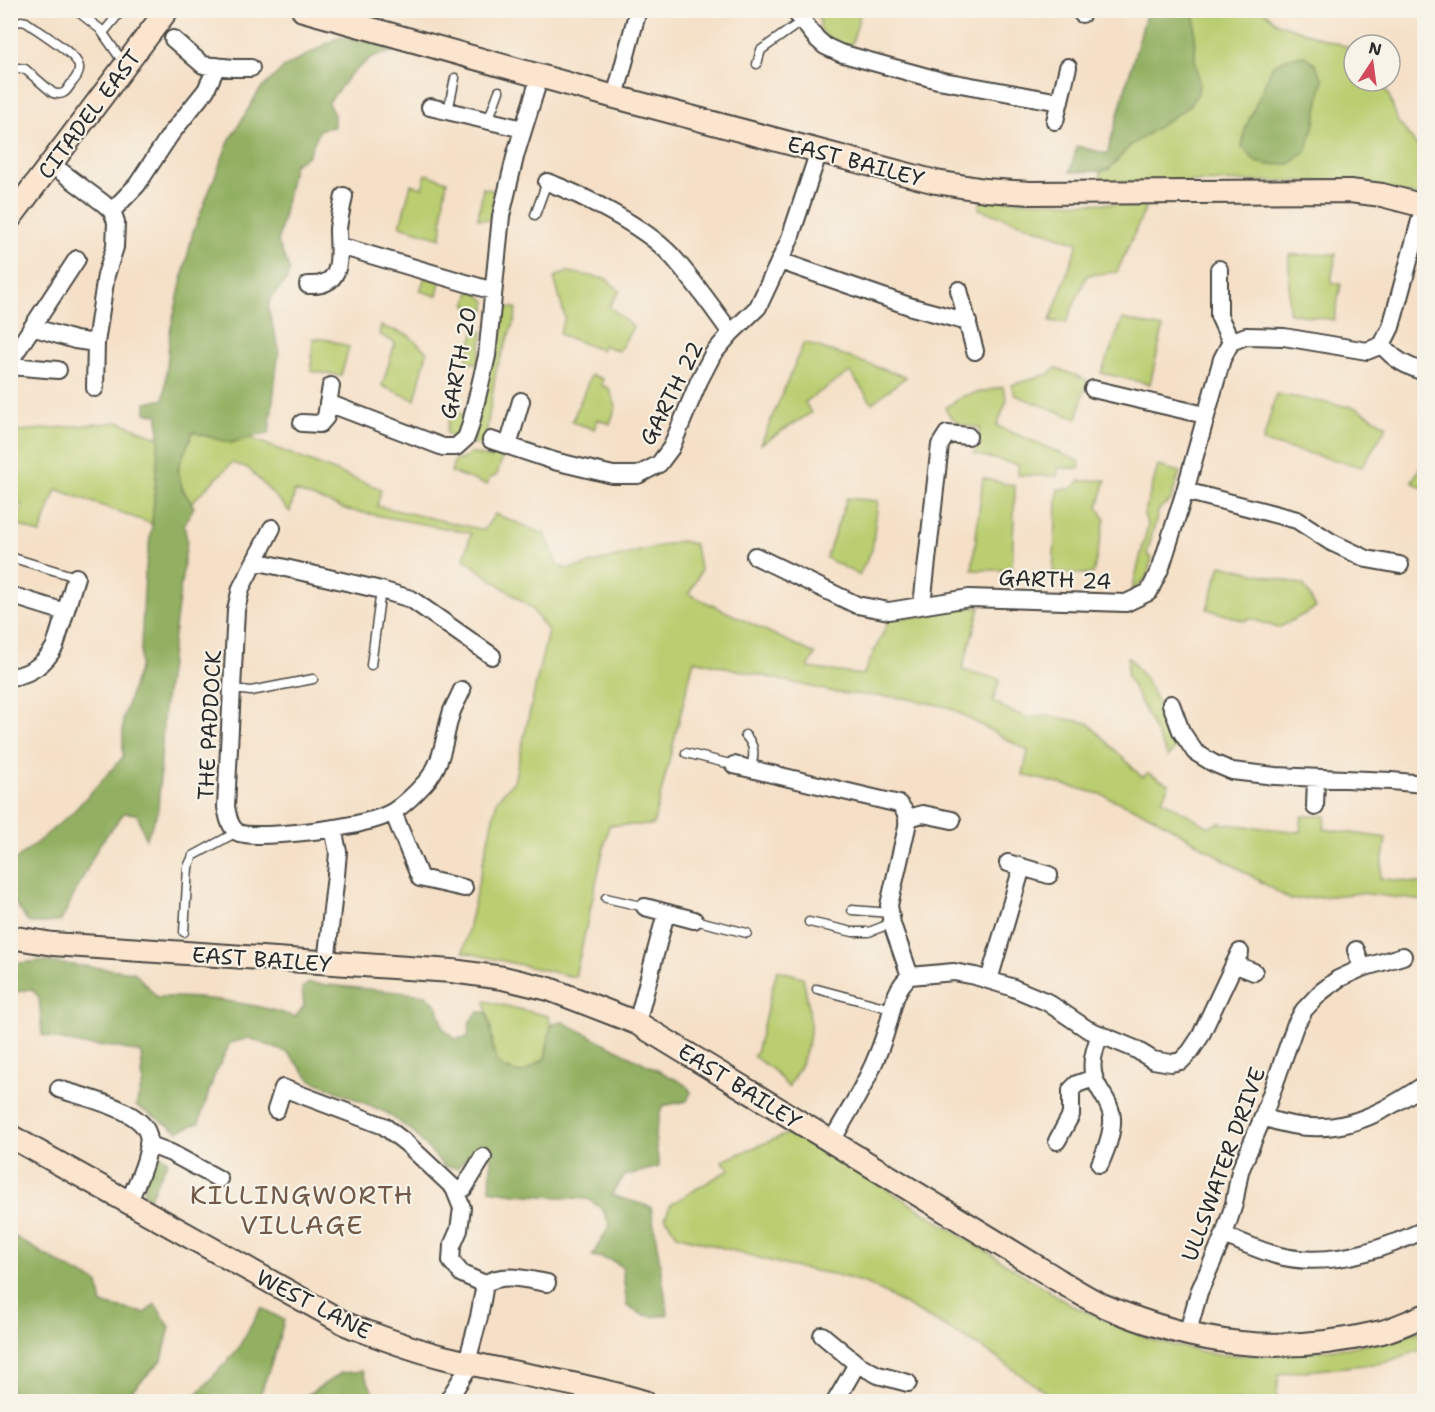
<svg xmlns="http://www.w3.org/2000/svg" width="1435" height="1412" font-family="'Shantell Sans',sans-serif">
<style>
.green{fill:#bacd70;stroke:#727c4e;stroke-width:1.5}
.forest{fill:#93b062;stroke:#5f6e46;stroke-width:1.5}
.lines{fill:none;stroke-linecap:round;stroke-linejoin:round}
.lane-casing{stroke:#494642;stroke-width:11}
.street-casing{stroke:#494642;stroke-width:20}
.secondary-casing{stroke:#494642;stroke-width:26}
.lane{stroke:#fff;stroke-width:8}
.street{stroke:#fff;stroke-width:16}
.secondary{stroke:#fce5cf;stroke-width:22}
.labels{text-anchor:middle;stroke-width:4.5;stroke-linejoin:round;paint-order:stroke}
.street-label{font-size:22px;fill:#2b2b2b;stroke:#f7f3e8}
.quarter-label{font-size:26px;letter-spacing:1.5px;fill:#715948;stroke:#f7f3e8}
</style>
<rect width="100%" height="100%" fill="#f7f3e8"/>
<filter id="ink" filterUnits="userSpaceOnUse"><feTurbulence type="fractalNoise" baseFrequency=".0167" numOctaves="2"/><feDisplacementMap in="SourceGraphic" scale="12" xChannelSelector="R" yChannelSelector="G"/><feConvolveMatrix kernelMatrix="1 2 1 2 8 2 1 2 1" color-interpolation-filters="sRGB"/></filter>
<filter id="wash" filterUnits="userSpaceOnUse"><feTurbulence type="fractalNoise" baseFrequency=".008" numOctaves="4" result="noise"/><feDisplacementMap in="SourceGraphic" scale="24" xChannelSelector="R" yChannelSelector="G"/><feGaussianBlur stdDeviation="1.35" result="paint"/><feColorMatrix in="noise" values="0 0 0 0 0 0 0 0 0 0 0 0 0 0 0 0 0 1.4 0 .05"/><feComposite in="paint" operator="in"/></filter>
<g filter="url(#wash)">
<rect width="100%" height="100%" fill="#f5e0c7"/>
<!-- green -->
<path class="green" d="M813,11H861L851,47L827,38L820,28V20Z
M1196,11H1264L1277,23L1354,49V81H1381L1389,96L1398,122L1424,154V197L1336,181L1100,182L1101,171L1109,169L1130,146L1189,106L1199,83L1195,58V15Z
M426,174L447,181L444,198L441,238L400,226L411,184L422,188Z
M483,188L500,192L494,221L478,219Z
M981,199L1147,205L1117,272L1087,275L1066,323L1050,321L1078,243L979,209Z
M1336,254L1331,282L1341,284L1334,320L1289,313V255Z
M568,272L607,279L620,291L609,306L633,327L619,351L603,345L601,350L559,334L565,318L554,277Z
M425,277L440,282L437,296L420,291Z
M470,291L477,293L486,301V310L466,306Z
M499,307L516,308L515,319L496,370L485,442L479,445L473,444Z
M1123,319L1163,328L1150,384L1101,373Z
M381,326L408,335L427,352L415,400L382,386L395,343L379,334Z
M475,330L483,332L478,364L466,361Z
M313,338L329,340L349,347L341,376L311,371Z
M804,342L906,377L872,403L850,372L805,402L811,413L761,444Z
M1056,368L1087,380L1077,419L1015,395L1011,385L1049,374Z
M591,375L603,379L601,385L609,388L616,406L610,424L598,419L594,429L572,422Z
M1003,387L1007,400L997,426L1079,461L1080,468H1058L1057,476L1018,475V465L974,454L980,428C963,425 954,425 945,408L963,396Z
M1276,394L1357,408L1387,426L1362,467L1263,442Z
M451,412L467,415L460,433L452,438L446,432Z
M120,422L159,438L152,524L56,489L40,534L16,524L22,505L11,501L10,432Z
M193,432L230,443L250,438L381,489L377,506L484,530L495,514L545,534L558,566L569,569L680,541L694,544L701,571L689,594L815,654L808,668L863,675L890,618L917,617L971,607L980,608L962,670L1000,679L993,701L1012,712L1029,718L1045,715L1088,723L1142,777L1148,773L1169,784L1162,800L1209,827L1219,823L1300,832L1302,816H1326L1324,829L1386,838L1380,878L1424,884V901L1361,893L1291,900L1152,816L1100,794L1023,775L1028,751L948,707L904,698L838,693L694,660L653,825H609L575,977L463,952L497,800L514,781L548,631L531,608L464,559L471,533L348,510L295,491L290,512L248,468L232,463L191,503C170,471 179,464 193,432Z
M470,453L491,458L493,453L503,456L497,475L489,479L487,485L451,472L454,461L463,459Z
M1424,464V489L1412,482L1419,469Z
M1158,466L1180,472L1171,500L1159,509L1147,554L1152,558C1148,574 1147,582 1132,590L1148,525L1144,515Z
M983,478L1015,486L1012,570H972Z
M1106,480L1098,507L1105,519L1093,574L1053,573L1058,489C1067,489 1074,490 1079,481Z
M847,498L878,501L872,550L859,575L826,558Z
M1221,565L1304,585L1316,608L1278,628L1249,618L1245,621L1207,609Z
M1128,657L1145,678L1179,744L1168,757L1127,675Z
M777,970L803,977C813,1025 816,1044 788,1087L774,1071L753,1056L756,1053Z
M485,1001L548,1016L551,1025L545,1058L523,1073C489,1068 495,1057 491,1030C490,1020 486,1011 485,1001Z
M794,1131L1075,1307L1155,1341L1217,1355H1268L1347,1348L1417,1332L1424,1333V1349L1383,1363L1279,1374L1276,1401H1058L981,1347L868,1284L837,1275L788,1266L677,1235L665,1217L671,1204L730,1169L722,1161Z"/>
<!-- forest -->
<path class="forest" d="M1147,11H1196L1195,15V58L1199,83L1198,93L1189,106L1130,146L1109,169L1101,171L1070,172L1077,146L1107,154Z
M339,37L374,43L392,52L372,57L349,76L328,103L334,115V127L320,129L308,156L294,164L278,242L290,271L285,282L270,299L268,309L279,349L269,433L230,443L193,432L178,468L182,489L194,507L184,525L187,540L164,708L158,811L146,839L137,814L124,813L99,845L61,921L44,923H29L11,897V864L72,813L123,757V718L140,665L145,574L152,524L159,438L158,415L146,413V403L164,399L170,331L193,232L229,141L259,91L283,68Z
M1305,56L1315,64L1323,79L1315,123L1306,152L1290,164L1271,165L1256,162L1242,147L1245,129L1273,65L1290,57Z
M40,961L134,972L157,997C203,996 251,1002 295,1017L304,1006L302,988L309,983L426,995L438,1007L443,1028L455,1039L468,1037L470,1021L478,1012H486C488,1018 490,1024 491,1030C495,1057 491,1069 523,1073L545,1058L551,1025L561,1021L677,1080L687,1086L691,1092L687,1101L662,1106L655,1136L659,1167L624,1176L611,1195L651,1207L668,1314C651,1320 641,1315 627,1306L622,1267L611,1260L592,1256L610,1225L602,1209L588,1199L515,1194L490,1190L491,1159L485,1150L471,1152L457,1168L444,1166L413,1132L385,1112L311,1080L288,1053L249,1038L230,1043L213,1079L199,1123L178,1131L136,1106L143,1082L141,1053L115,1047L82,1045L42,1035L39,997L31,989L11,993V964Z
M158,1154L168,1160L149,1199L144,1196V1182L153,1156Z
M10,1234L66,1267L98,1283L102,1304L145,1313L155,1304L170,1327L162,1360L123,1399L115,1402L11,1401Z
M261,1308L284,1320L277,1347L258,1401H191L237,1350Z
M363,1371L374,1394L371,1401H293L309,1394L341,1373Z"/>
</g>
<g filter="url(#ink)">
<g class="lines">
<!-- lane casing -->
<g class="lane-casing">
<path id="lane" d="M76,10L100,29L125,65
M10,24L21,21L26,22C38,31 78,54 79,67C80,74 75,79 71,84C66,92 63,96 53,93L25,69L10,67
M103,33L122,10
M757,64L761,50L802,21
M448,111L455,78
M488,121L499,91
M535,215L547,182
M10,557L76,577
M371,665L381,590
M232,689L251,691L313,679
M745,735C756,746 754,755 751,769
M686,753L734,765
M606,898L645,907
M852,910L890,913
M694,920L747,933
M809,922L853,932H869L892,923
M184,932L188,867L193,856L237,832
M817,989L892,1009"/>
</g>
<!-- street casing -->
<g class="street-casing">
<path id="street" d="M794,10L817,39L825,46L840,53L938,80L1060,102
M1082,14V10
M173,39L203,65L234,68H251
M615,97L638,10
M430,107L523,129
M1055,121L1068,67
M51,164L103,203L112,211L116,222L115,247L106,275L96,343L95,388
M547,182C583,195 645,227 671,255C693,279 712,307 731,333
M112,211L137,185L170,135L206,90L217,66
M340,246L493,291
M780,261L912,307L968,322
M1219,269V316L1231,342
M308,285C346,287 338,255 338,229C339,219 342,207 344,196
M959,290L975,351
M32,327L75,340L96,343
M1382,345C1394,360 1407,366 1424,372
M10,361L77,259
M10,366L58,370
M1093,389L1205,415
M328,403L443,447H456L466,438L470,427L487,356L501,216L516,153L540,76
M302,423L320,424L326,417L331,386
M491,440L554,461L613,475H638L659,464L671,448L699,381L713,354L731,333L758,307L789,241L819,151
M508,446L521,401
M1185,491L1297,520L1331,542L1367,559L1400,565
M755,556L857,605L889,611L969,598L1126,603L1149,592L1161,567L1185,491L1222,359L1231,342L1246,336L1284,337L1367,351L1382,345L1391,327L1424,206
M255,561L272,528
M10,595L65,612
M922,605L940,445L947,434L968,436
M10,677C30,675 46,663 55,646L76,577
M462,690C459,697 455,704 452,711C443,737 445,761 425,783C416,793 405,804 394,811C386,816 374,820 364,822C346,828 250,841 237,832C229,826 228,816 226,807L236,610L241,588L255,561L381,590L411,599L492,656
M1171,704L1181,731L1195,752L1213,763L1232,771L1275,776L1391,781L1424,784
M734,765L899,804C906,812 908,817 907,827L889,905L892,924L910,976
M1315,807L1316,778
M393,812L420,878L464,888
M908,818L923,814L952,820
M1008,863L1049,875
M645,907L694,920
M1356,950L1362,968
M326,963L336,875L338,852L333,828
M1234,964L1254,972
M989,980L1022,867
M637,1023L666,913
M1100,1034C1095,1048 1089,1065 1095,1080C1100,1093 1111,1103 1112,1118C1113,1133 1106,1150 1100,1164
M59,1089C82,1097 142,1109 148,1135C152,1152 136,1186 128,1202
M276,1110L283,1088L384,1126L406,1143L454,1188L462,1208L459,1230L452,1246L451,1261L462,1274L485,1284
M1263,1117C1328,1141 1370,1121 1424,1085
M1057,1141L1071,1115V1090L1077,1084L1094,1078
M831,1142C854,1103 877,1066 889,1021C893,1005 896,987 910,976L954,972L975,976L1011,987L1047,1002L1087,1029L1135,1049L1153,1060L1171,1063L1181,1061L1190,1052L1200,1037L1240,952
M148,1144L171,1153L219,1179
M457,1194L464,1188L483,1157
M1224,1235C1241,1242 1258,1250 1276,1255C1326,1269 1380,1251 1424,1230
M822,1335L857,1364L878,1375L908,1383
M1187,1335L1199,1292L1224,1235L1234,1204L1240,1171L1263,1117L1295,1026L1304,1010L1321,992L1338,979L1362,968L1403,956
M467,1362L479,1317L485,1284C503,1272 528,1280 547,1283
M447,1402L471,1363
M835,1402L857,1364"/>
</g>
<!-- secondary casing -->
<g class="secondary-casing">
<path id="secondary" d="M303,10L615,97L936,182L985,190L1030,193L1350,191L1382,195L1424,206
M10,218L167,10
M10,937L53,944L452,971L503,978L549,989L637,1023L1047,1273C1065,1284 1083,1296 1102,1305C1197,1346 1281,1356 1382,1332C1396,1328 1410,1321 1424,1316
M10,1136L348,1325C380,1337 410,1349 443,1357C510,1374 579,1382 644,1402"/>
</g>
<!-- lane -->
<use href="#lane" class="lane"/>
<!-- street -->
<use href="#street" class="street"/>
<!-- secondary -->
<use href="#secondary" class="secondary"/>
</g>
</g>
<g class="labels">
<!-- street labels -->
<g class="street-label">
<text transform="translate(89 114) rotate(-53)" y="8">CITADEL EAST</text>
<text transform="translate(856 161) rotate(15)" y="8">EAST BAILEY</text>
<text transform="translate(458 363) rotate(-79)" y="8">GARTH 20</text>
<text transform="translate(671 393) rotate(-63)" y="8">GARTH 22</text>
<text transform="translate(1055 579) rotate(2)" y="8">GARTH 24</text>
<text transform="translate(209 725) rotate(-87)" y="8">THE PADDOCK</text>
<text transform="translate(262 959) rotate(4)" y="8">EAST BAILEY</text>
<text transform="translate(740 1086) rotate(32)" y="8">EAST BAILEY</text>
<text transform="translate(1223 1164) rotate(-70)" y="8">ULLSWATER DRIVE</text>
<text transform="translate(314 1304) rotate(27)" y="8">WEST LANE</text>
</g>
<!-- quarter labels -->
<g class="quarter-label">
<text x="302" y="1204">KILLINGWORTH<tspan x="302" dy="30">VILLAGE</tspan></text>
</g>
</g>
<!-- margin -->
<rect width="1435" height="1412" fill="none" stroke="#f7f3e8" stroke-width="36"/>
<!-- north arrow -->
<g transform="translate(1372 63) rotate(13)"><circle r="28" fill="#f7f3e8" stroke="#a5a39c" stroke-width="1.5"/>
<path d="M0-4.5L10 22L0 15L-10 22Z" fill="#d1495b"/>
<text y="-9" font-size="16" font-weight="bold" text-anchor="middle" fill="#2b2b2b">N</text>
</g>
</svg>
